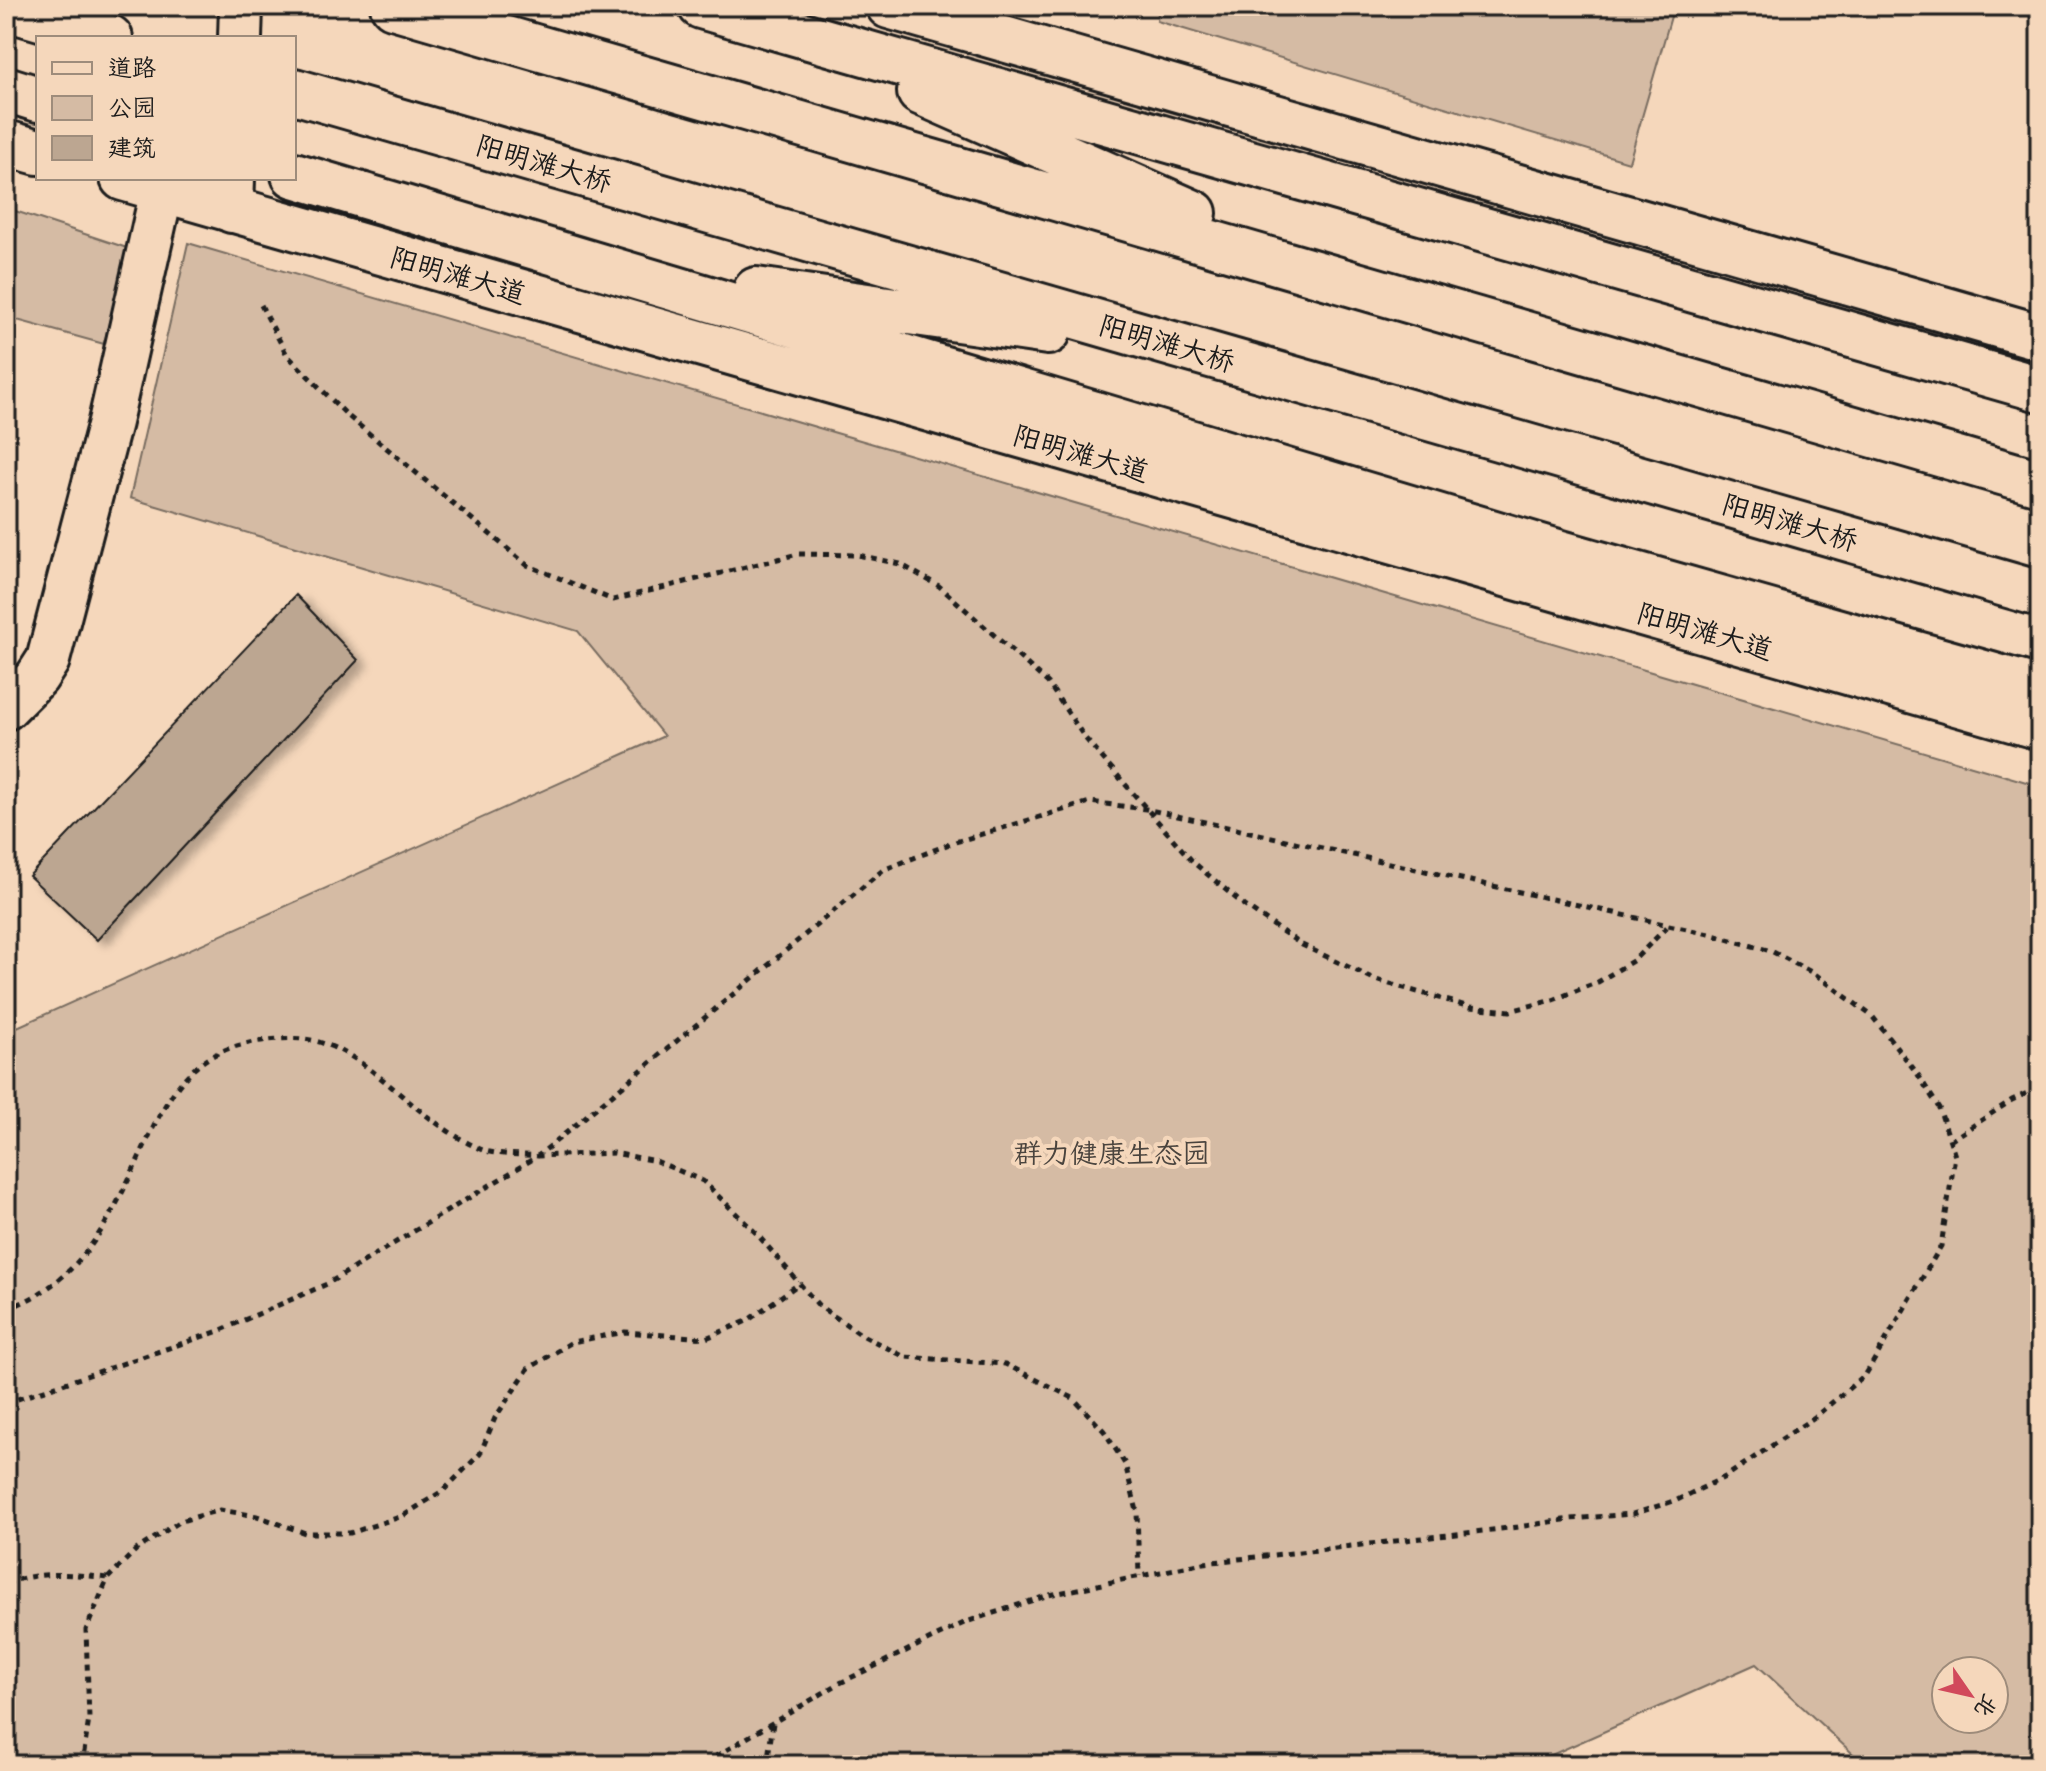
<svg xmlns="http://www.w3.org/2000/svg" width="2046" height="1771" font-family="Delius,'LXGW WenKai TC',sans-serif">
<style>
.green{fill:#d5bba4;stroke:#786c60;stroke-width:2;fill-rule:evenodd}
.building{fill:#bca691;stroke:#1c1c1c;stroke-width:2;filter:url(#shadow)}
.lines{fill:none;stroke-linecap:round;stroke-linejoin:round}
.minor-casing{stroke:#1c1c1c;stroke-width:48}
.highway-casing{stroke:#1c1c1c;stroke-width:50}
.path{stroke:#1c1c1c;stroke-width:5;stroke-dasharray:6 6;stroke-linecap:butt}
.minor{stroke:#f5d7bb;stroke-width:42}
.highway{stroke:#f5d7bb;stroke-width:44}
.labels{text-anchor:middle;stroke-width:8;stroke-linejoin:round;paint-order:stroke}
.street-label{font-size:28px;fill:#1c1c1c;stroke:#f5d7bb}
.park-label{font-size:28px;fill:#4a443e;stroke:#f5d7bb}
</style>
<defs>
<filter id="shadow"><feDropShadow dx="9" dy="5" stdDeviation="4" flood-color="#0004"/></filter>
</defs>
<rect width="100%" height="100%" fill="#f5d7bb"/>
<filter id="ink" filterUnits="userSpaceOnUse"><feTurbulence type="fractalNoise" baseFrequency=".0125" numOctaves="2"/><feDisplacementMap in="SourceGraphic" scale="16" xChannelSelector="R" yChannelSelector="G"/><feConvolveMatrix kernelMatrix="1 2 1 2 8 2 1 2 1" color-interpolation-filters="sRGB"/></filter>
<g filter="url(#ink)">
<!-- green -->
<path class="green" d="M1159,6H1674L1629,162L1157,21Z
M6,208L127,248L104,344L6,317Z
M188,243L2040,786V1765H1865L1756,1664L1529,1765H6V1032L664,736L578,631L130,498ZM1946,1671H1994V1719H1946Z"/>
<!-- building -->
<path class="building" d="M296,595L358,660L97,940L29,876Z"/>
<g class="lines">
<!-- minor casing -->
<g class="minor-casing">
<path id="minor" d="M240,38L241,6
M232,211L233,178
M6,708L37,677L48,660L110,422L162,190"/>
</g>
<!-- highway casing -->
<g class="highway-casing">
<path id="highway" d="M393,6L2040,483
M701,6L2040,389
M889,6L2040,337
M6,8L110,38
M6,89L38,99
M294,91L2040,594
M920,92L1194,213
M6,143L38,152
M294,175L1561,553L2040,689
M123,178L2040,727
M756,290L1048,332"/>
</g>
<!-- path -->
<path class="path" d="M261,305L287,355L348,416L527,565L613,600L798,554L858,555L900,564L939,586L1048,683L1085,738L1193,862L1245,906L1302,945L1376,980L1470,1007L1510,1011L1553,1000L1598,982L1634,960L1668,926
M1950,1141L2012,1100L2040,1087
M6,1309C86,1281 112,1214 146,1143C161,1110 181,1071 216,1054C232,1046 251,1042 268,1040C287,1038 304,1037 322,1043C359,1055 388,1085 417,1108C435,1123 457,1138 478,1148C494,1156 520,1154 538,1156L883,870L952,843L1090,802L1146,809L1709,934L1771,951L1815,974L1872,1016L1917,1073L1939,1108L1955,1156L1941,1246L1866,1374L1816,1416L1725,1477L1677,1500L1633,1514L1570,1519L1518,1527L1204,1563L1049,1595L966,1622L840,1683L701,1765
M6,1403L219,1331L327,1284L538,1156L614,1153L656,1161L703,1181L756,1233L819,1306L862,1335L905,1357L1005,1364L1073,1398L1104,1431L1125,1464L1137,1511L1139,1576
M6,1583C40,1571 72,1574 108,1578
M82,1765L89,1719L86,1630L108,1578L136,1550L181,1521L220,1510L257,1516L305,1533H350L403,1516L444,1490L480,1454L495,1418L528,1369L572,1342L625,1332L706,1338L747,1321L800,1283
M767,1765L773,1723"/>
<!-- minor -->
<use href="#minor" class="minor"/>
<!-- highway -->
<use href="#highway" class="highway"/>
</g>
</g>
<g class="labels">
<!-- street labels -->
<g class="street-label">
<text transform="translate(544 163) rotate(16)" y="10">阳明滩大桥</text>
<text transform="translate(458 275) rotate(16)" y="10">阳明滩大道</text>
<text transform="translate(1167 343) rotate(16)" y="10">阳明滩大桥</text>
<text transform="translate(1081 453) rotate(16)" y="10">阳明滩大道</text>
<text transform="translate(1790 522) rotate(16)" y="10">阳明滩大桥</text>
<text transform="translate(1705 631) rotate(16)" y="10">阳明滩大道</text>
</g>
<!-- park labels -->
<g class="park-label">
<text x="1112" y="1163">群力健康生态园</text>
</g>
</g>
<!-- margin -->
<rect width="2046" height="1771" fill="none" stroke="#f5d7bb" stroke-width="32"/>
<rect x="16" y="16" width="2014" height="1739" fill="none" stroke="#1c1c1c" stroke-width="3" filter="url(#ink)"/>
<!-- legend -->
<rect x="36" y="36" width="260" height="144" fill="#f5d7bb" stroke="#9e8c7b" stroke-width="2"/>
<rect x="52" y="62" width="40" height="12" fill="#f5d7bb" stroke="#9e8c7b" stroke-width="2"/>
<text x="108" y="76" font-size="24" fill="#1c1c1c">道路</text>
<rect x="52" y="96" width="40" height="24" fill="#d5bba4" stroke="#9e8c7b" stroke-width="2"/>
<text x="108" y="116" font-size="24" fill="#1c1c1c">公园</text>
<rect x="52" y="136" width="40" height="24" fill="#bca691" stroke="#9e8c7b" stroke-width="2"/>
<text x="108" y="156" font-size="24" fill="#1c1c1c">建筑</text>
<!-- north arrow -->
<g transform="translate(1970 1695) rotate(124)"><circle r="38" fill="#f5d7bb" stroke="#9e8c7b" stroke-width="2"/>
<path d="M0-6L14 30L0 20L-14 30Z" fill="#d1495b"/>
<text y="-12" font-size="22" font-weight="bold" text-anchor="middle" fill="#1c1c1c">北</text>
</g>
</svg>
